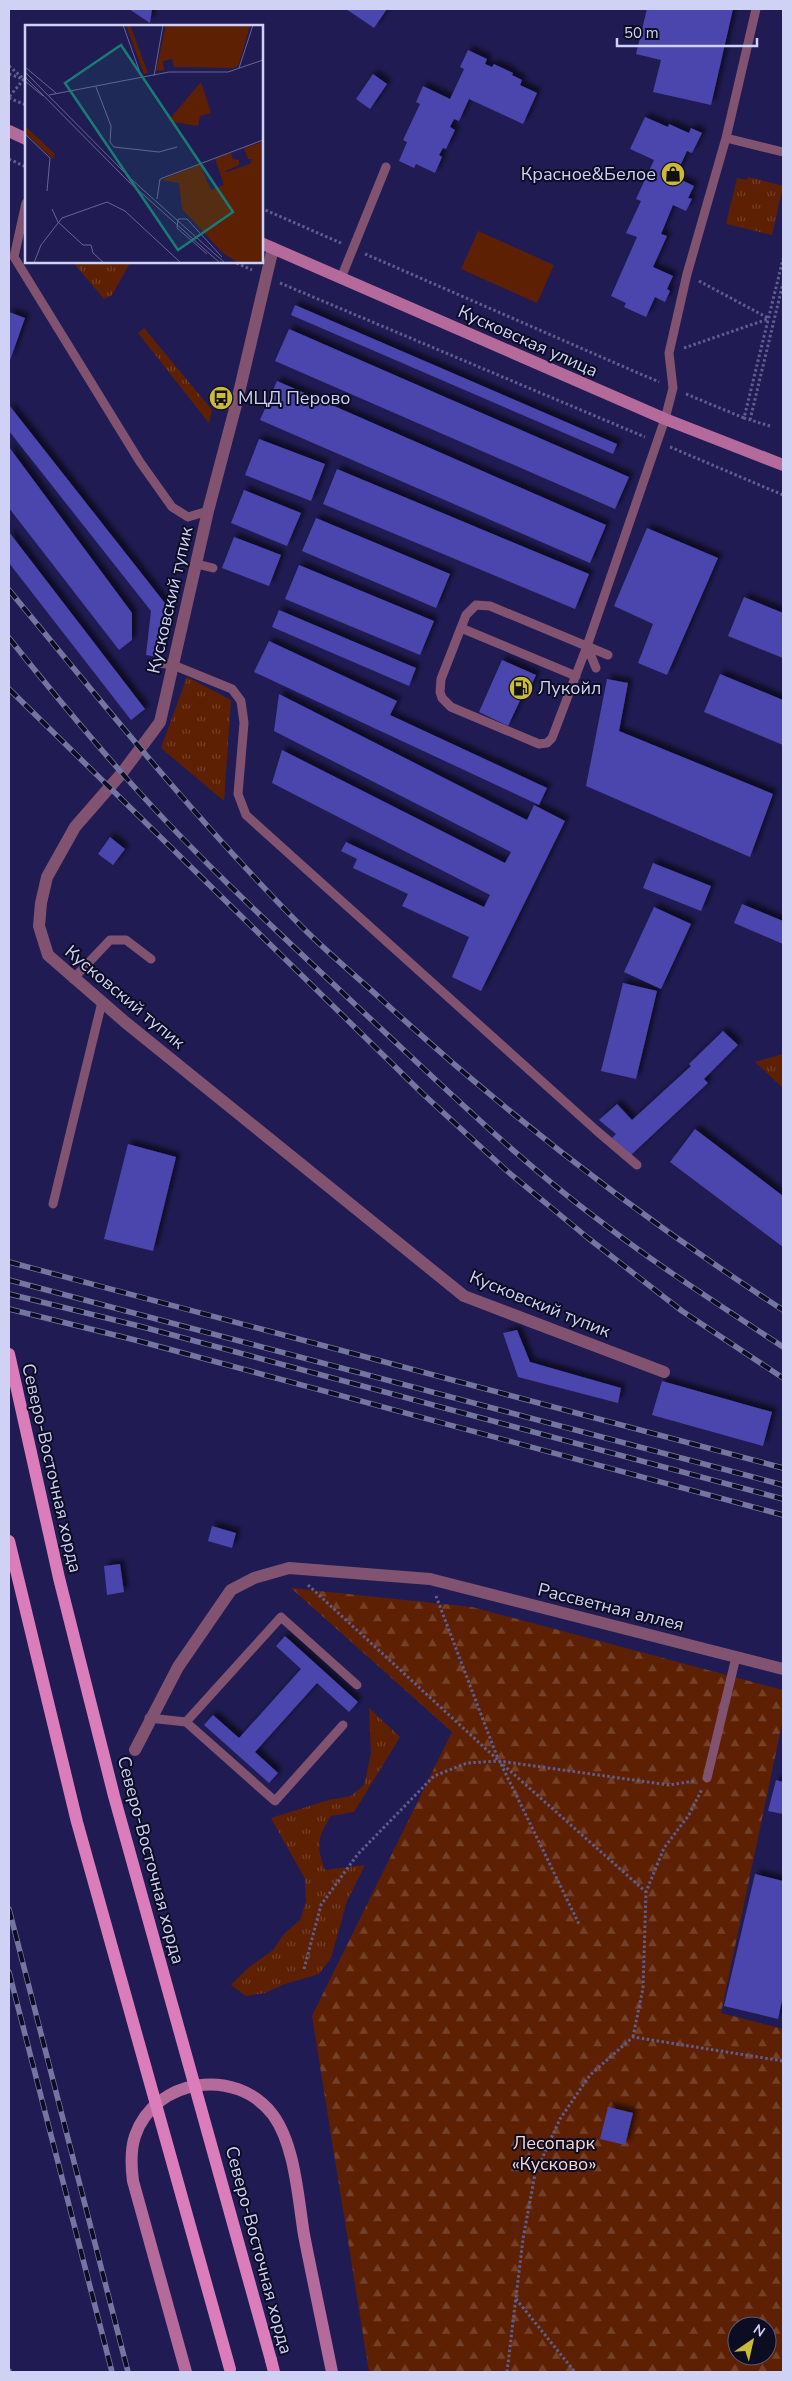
<svg xmlns="http://www.w3.org/2000/svg" width="792" height="2381" font-family="'Nunito Sans',sans-serif">
<style>
.grass{fill:url(#grass-tufts)}
.forest{fill:url(#forest-firs);fill-rule:evenodd}
.pitch{fill:#5e2003}
.building{fill:#4c44ae;filter:url(#shadow)}
.lines{fill:none;stroke-linecap:round;stroke-linejoin:round}
.path{stroke:#5f5e8e;stroke-width:3;stroke-dasharray:2.5 2.5;stroke-linecap:butt}
.lane{stroke:#815370;stroke-width:9}
.street{stroke:#815370;stroke-width:12}
.secondary{stroke:#b46b9b;stroke-width:12}
.primary{stroke:#db7dbb;stroke-width:12}
.rail-casing{stroke:#7575a2;stroke-width:5.5}
.rail{stroke:#0c0c23;stroke-width:4;stroke-dasharray:11;stroke-linecap:butt}
.primary-bridge{stroke:#db7dbb;stroke-width:12}
.labels{text-anchor:middle;stroke-width:4;stroke-linejoin:round;paint-order:stroke}
.poi-label{font-size:18px;fill:#cfd2f5;stroke:#0c0c23;text-anchor:start}
.street-label{font-size:18px;fill:#cfd2f5;stroke:#0c0c23}
.park-label{font-size:18px;fill:#f7d8cc;stroke:#0c0c23}
.inset-road{fill:none;stroke:#666594;stroke-width:1}
.view{fill:#197b75;fill-opacity:0.15;stroke:#197b75;stroke-width:2.5}
.inset-edge{fill:none;stroke:#cfd2f5;stroke-width:2.5}
</style>
<defs>
<pattern id="grass-tufts" width="24" height="20" patternUnits="userSpaceOnUse" patternTransform="scale(1.25)"><rect width="24" height="20" fill="#5e2003"/><path d="M3 7l-1-3M5 7V3M7 7l1-3M15 17l-1-3M17 17v-4M19 17l1-3" fill="none" stroke="#744028"/></pattern>
<pattern id="forest-firs" width="22" height="20" patternUnits="userSpaceOnUse" patternTransform="scale(1.25)"><rect width="22" height="20" fill="#5e2003"/><path d="M5 1l3.5 6h-7zM16 11l3.5 6h-7z" fill="#744028"/></pattern>
<filter id="shadow"><feDropShadow dx="4.5" dy="-4.5" stdDeviation="2.5" flood-color="#0009"/></filter>
</defs>
<rect width="100%" height="100%" fill="#201c53"/>
<!-- grass -->
<path class="grass" d="M748,177L783,186L772,235L726,224L737,178L747,180Z
M72,261H131L112,295L104,299Z
M144,328L212,410L209,423L138,333Z
M187,677L231,700L224,801L161,748Z
M783,1054V1088L755,1062Z
M369,1708L400,1737L354,1812L331,1816C317,1838 316,1846 325,1870L365,1865L347,1901L331,1958L319,1974L282,1985L265,1993L246,1996L231,1985L248,1968L273,1950L284,1934L300,1920L306,1902L305,1879L271,1818L329,1800L351,1796L364,1785L371,1754Z"/>
<!-- forest -->
<path class="forest" d="M291,1588L472,1607L783,1690V1719L721,2013L783,2029V2372H369L312,2016L452,1732ZM737,2326H767V2356H737Z"/>
<!-- pitch -->
<path class="pitch" d="M478,231L554,265L537,303L461,269Z"/>
<!-- building -->
<path class="building" d="M129,9H152L150,23Z
M346,9H387L374,28Z
M647,9H733L711,105L653,92L661,60L636,54Z
M468,50L487,59L485,64L492,67L494,64L513,73L512,75L522,80L520,85L537,93L523,124L469,99L459,121L454,119L450,127L455,130L446,149L443,148L439,155L442,157L435,173L416,164L414,168L399,161L407,142L403,140L420,104L416,102L423,86L450,99L464,69L460,67Z
M373,74L387,84L370,109L356,99Z
M645,117L668,127L669,124L689,133L691,128L702,133L692,153L687,151L675,177L694,186L688,198L692,199L686,211L673,205L661,234L667,236L653,267L673,276L667,289L670,291L665,302L655,297L646,317L624,307L626,303L611,296L637,237L626,233L641,201L636,199L654,160L630,149Z
M295,305L617,444L613,454L291,315Z
M9,312L25,318L9,363Z
M289,329L629,477L615,509L275,361Z
M277,381L606,525L590,563L260,420Z
M9,405L168,607L158,657L146,655L151,611L9,431Z
M259,439L325,464L311,501L245,475Z
M9,447L132,613V640L119,650L9,508Z
M337,469L589,574L575,609L323,504Z
M244,490L301,513L287,546L231,523Z
M316,518L450,574L436,608L302,551Z
M647,528L718,558L667,675L638,663L653,624L614,606Z
M9,532L145,709L131,720L9,563Z
M234,537L281,555L269,586L222,568Z
M299,565L434,621L420,655L285,599Z
M744,597L783,613V658L728,636Z
M279,610L416,668L409,686L272,627Z
M269,641L397,701L390,715L547,788L539,805L254,672Z
M502,660L536,675L527,695L523,694L508,726L479,712Z
M720,674L783,700V745L704,712Z
M607,679L628,683L619,731L773,794L750,857L586,786Z
M279,694L527,820L534,805L565,821L481,991L452,977L469,937L402,906L408,894L353,868L357,859L341,851L346,842L484,907L490,895L272,783L282,750L505,863L511,852L274,731Z
M110,837L125,849L113,865L98,854Z
M653,863L711,886L701,911L643,888Z
M742,904L783,921V944L734,923Z
M654,907L691,924L661,989L624,972Z
M623,983L657,991L636,1079L601,1071Z
M723,1031L738,1045L704,1079L708,1083L631,1155L612,1138L616,1134L599,1120L617,1104L632,1120L691,1066L689,1064Z
M695,1129L783,1196V1247L670,1162Z
M128,1144L176,1157L153,1251L104,1239Z
M517,1330L530,1362L621,1388L618,1403L518,1377L503,1333Z
M662,1381L772,1412L763,1446L652,1415Z
M212,1526L236,1533L232,1548L208,1541Z
M120,1564L124,1592L107,1595L104,1566Z
M285,1636L358,1702L349,1712L317,1683L255,1752L278,1773L269,1783L204,1725L213,1715L239,1738L301,1669L276,1646Z
M776,1780L783,1782V1814L768,1811Z
M755,1874L783,1881V1996L778,2019L724,2006Z
M608,2107L633,2113L625,2145L600,2139Z"/>
<g class="lines">
<!-- path -->
<path class="path" d="M9,66L24,79L9,97
M9,74L26,80
M9,98L26,105
M9,159L26,167
M261,208L341,243
M365,254L659,382
M232,261L252,270
M699,281L768,318
M280,283L645,437
M684,348L768,319
M686,394L744,418
M750,420L783,283
M770,426L744,418L783,259
M670,447L783,495
M308,1585L499,1761L646,1892
M436,1596L498,1759
M501,1764L579,1924
M304,1969L321,1905L357,1855L434,1776L467,1763L499,1761L669,1785L694,1781
M633,2037L643,1988L646,1892L664,1848L689,1815L702,1789
M516,2299L575,2372
M507,2372L523,2239L535,2174L560,2119L590,2075L633,2037L783,2061"/>
<!-- lane -->
<path class="lane" d="M726,138L756,9
M26,203L14,257L140,462L172,507L188,517L208,511
M341,278L386,167
M197,564L213,568
M461,628L576,676
M587,646L596,668
M608,655L490,606L476,605L466,615L441,679L440,692L442,698L451,707L539,744L547,743L552,738L587,646L665,419L673,388L669,353L687,274L726,138L783,152
M160,663L173,665L232,689L241,701L244,723L238,794L246,815L597,1131L637,1165
M73,979L110,940H126L151,959
M53,1204L102,1002
M149,1718L186,1722L281,1617L357,1685
M186,1722L275,1801L343,1725
M707,1778L736,1657"/>
<!-- street -->
<path class="street" d="M273,248L237,401L208,511L160,722L122,773L75,827L47,877L41,903L39,926L48,955L125,1022L464,1296L664,1372
M135,1750L178,1667L231,1590L254,1578L289,1568L430,1579L783,1669"/>
<!-- secondary -->
<path class="secondary" d="M9,131L26,139
M261,243L665,419L783,465
M186,2372L133,2181C131,2166 130,2151 135,2136C155,2078 236,2066 273,2115C295,2145 298,2198 304,2235C313,2281 323,2327 332,2372"/>
<!-- primary -->
<path class="primary" d="M271,2360L274,2372"/>
<!-- rail casing -->
<g class="rail-casing">
<path id="rail" d="M9,590C104,705 198,822 303,928C328,953 356,976 382,1000C507,1115 641,1218 783,1310
M9,638C45,683 82,728 121,772C200,862 290,943 377,1025C449,1092 521,1162 600,1221C658,1266 721,1306 783,1347
M9,689L423,1094L507,1171L588,1238L682,1311L783,1378
M9,1262L783,1468
M9,1280L783,1485
M9,1294L139,1326L783,1499
M9,1309L135,1340L783,1515
M9,1909L128,2372
M9,1972L112,2372
M9,2371V2372"/>
</g>
<!-- rail -->
<use href="#rail" class="rail"/>
<!-- primary-bridge -->
<path class="primary-bridge" d="M9,1354L59,1578L114,1796L271,2360
M9,1541L77,1822L230,2369"/>
</g>
<!-- icons -->
<defs>
<g id="shop-disc" transform="scale(1.25)"><circle r="9.5" fill="#cbba39" stroke="#0c0c23"/><path d="M-5-2.5h2.3a2.7 3.5 0 0 1 5.4 0H5L5.5 6h-11ZM-1.5-2.5h3a1.5 2.3 0 0 0-3 0Z" fill="#111"/></g>
<g id="bus-disc" transform="scale(1.25)"><circle r="9.5" fill="#cbba39" stroke="#0c0c23"/><path d="M-5-6H5V4H4V6H2V4H-2V6H-4V4H-5ZM-3.5-4V0h7V-4ZM-3.5 1.2v1.5H-2V1.2ZM2 1.2v1.5H3.5V1.2Z" fill="#111"/></g>
<g id="fuel-disc" transform="scale(1.25)"><circle r="9.5" fill="#cbba39" stroke="#0c0c23"/><path d="M-5.5-6h7V0h2V4h1.3V-2.5L3-4.5l.8-.8L6-3V5H2.5V1h-1V6h-7ZM-4.2-4.7v3.2H.2V-4.7Z" fill="#111"/></g>
</defs>
<g fill-rule="evenodd">
<use href="#shop-disc" x="673" y="174"/>
<use href="#bus-disc" x="221" y="398"/>
<use href="#fuel-disc" x="521" y="688"/>
</g>
<g class="labels">
<!-- poi labels -->
<g class="poi-label">
<text x="656" y="180" text-anchor="end">Красное&amp;Белое</text>
<text x="238" y="404">МЦД Перово</text>
<text x="538" y="694">Лукойл</text>
</g>
<!-- street labels -->
<g class="street-label">
<text transform="translate(528 341) rotate(24)" y="6">Кусковская улица</text>
<text transform="translate(170 600) rotate(-77)" y="6">Кусковский тупик</text>
<text transform="translate(125 997) rotate(40)" y="6">Кусковский тупик</text>
<text transform="translate(540 1304) rotate(22)" y="6">Кусковский тупик</text>
<text transform="translate(52 1468) rotate(77)" y="6">Северо-Восточная хорда</text>
<text transform="translate(611 1607) rotate(14)" y="6">Рассветная аллея</text>
<text transform="translate(151 1860) rotate(75)" y="6">Северо-Восточная хорда</text>
<text transform="translate(259 2250) rotate(75)" y="6">Северо-Восточная хорда</text>
</g>
<!-- park labels -->
<g class="park-label">
<text x="554" y="2149">Лесопарк<tspan x="554" dy="21">«Кусково»</tspan></text>
</g>
</g>
<!-- overview -->
<g transform="translate(25 25)">
<rect width="238" height="238" fill="#201c53"/>
<path d="M101,0H105L123,48L119,49ZM141,0H225L214,39L210,43L149,42L147,34L138,36L139,45L131,46ZM176,57L186,88L175,91L173,101L143,96Z" fill="#5e2003"/>
<path d="M0,101L30,129L28,134L0,108ZM237,117V237H212L198,228L157,184L154,158L136,155L175,139L186,165L199,160L190,133L206,128L208,134L214,135V140L199,147H202L225,139L227,134H223L219,123Z" fill="#5e2003"/>
<path d="M153,0H187L182,21L157,14Z" fill="#5e2003"/>
<path class="inset-road" d="M98,0L117,53M0,42L31,68M214,43L228,0M0,47L105,153L200,238M129,51L138,0M0,52L103,156L195,238M0,56L18,71M71,62L86,101L85,117L89,122L134,127L152,122M24,70L144,47H203L238,35M0,109L25,133L22,166M132,174L135,154L238,115M27,184L33,197L58,220H66L68,228L79,238M182,229L152,203L153,194H162L197,232M9,238L16,220L37,193L82,177L100,186L156,238"/>
<path class="view" d="M96,20L208,187L153,225L40,58Z"/>
<rect width="238" height="238" class="inset-edge"/>
</g>
<!-- border -->
<rect width="792" height="2381" fill="none" stroke="#cfd2f5" stroke-width="20"/>
<!-- north arrow -->
<g transform="translate(752 2341) rotate(34)"><circle r="24" fill="#0c0c23" stroke="#5a5b77"/>
<path d="M0-4L9 19L0 12L-9 19Z" fill="#cbba39"/>
<text y="-8" font-size="14" font-weight="bold" text-anchor="middle" fill="#cfd2f5">N</text>
</g>
<!-- scale -->
<path d="M617 38v8h140v-8" fill="none" stroke="#cfd2f5" stroke-width="2.5"/>
<text x="624" y="38" font-size="15" fill="#cfd2f5" stroke="#0c0c23" stroke-width="4" paint-order="stroke">50 m</text>
</svg>
